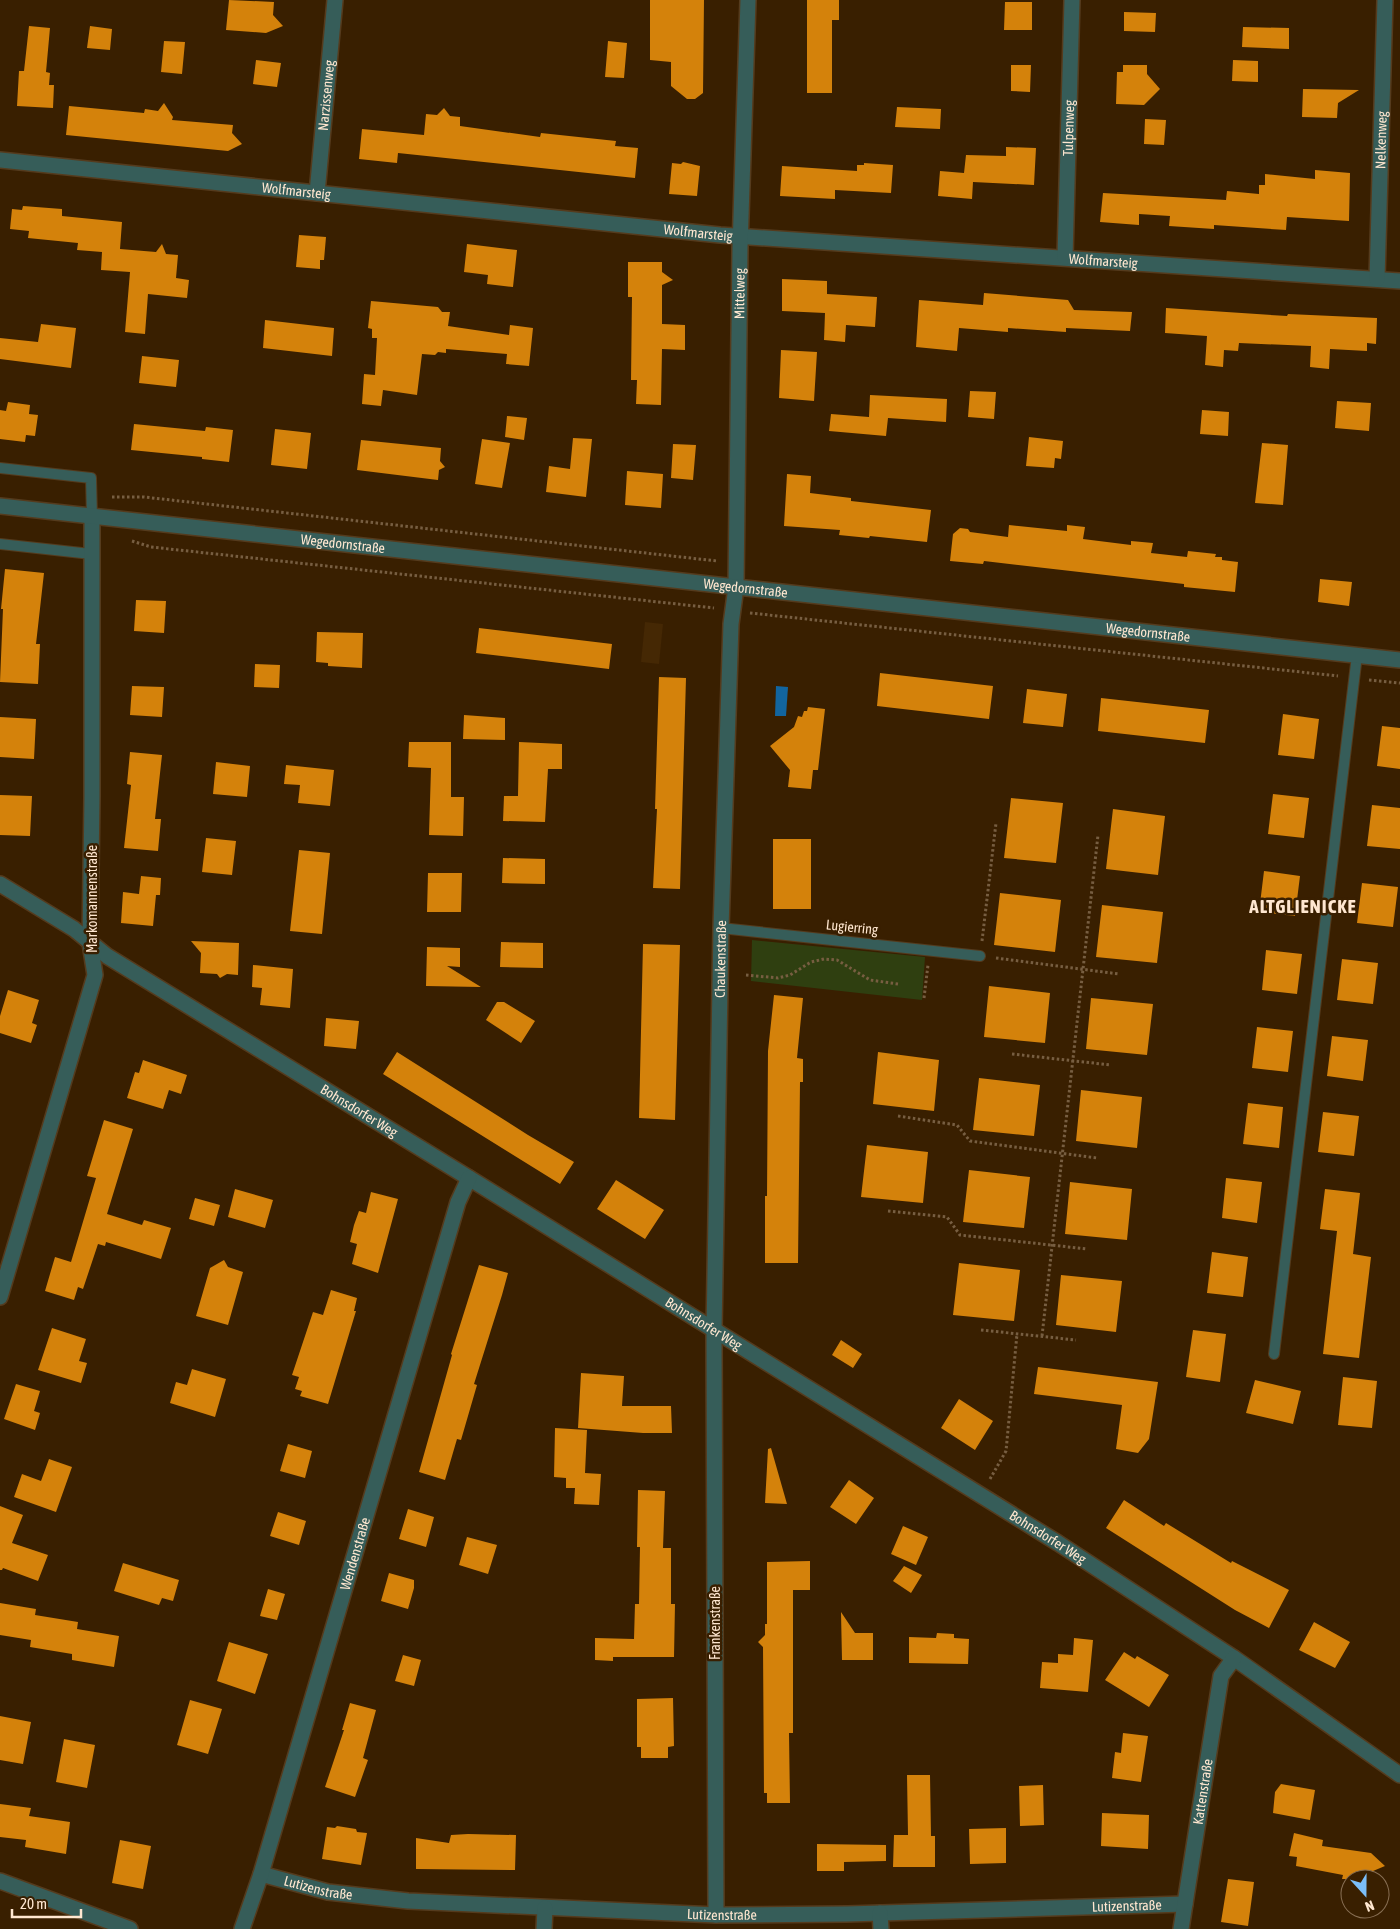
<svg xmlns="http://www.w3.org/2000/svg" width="1400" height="1929" font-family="'Asap Condensed',sans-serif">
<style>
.built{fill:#452804}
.green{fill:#2f3f10}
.water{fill:#12659f}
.building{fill:#d4820b}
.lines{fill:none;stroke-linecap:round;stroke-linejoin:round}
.service-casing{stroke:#553b1d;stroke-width:12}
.minor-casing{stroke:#553b1d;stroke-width:18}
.tertiary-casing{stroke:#553b1d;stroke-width:18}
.path{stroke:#775e41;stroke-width:3;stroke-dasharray:2.5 2.5;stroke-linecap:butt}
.service{stroke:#365d59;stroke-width:10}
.minor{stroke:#365d59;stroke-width:15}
.tertiary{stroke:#365d59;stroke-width:15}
.labels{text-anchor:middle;stroke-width:5;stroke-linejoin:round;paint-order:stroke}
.street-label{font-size:14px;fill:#ffe7d0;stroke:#391f00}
.district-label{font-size:19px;font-weight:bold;letter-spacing:1px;fill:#ffe7d0;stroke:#391f00}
</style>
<rect width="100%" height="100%" fill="#391f00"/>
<!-- built -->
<path class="built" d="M645,622L663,624L659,664L641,662Z"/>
<!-- green -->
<path class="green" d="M752,940L925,957L922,1000L751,981Z"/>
<!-- water -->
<path class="water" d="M776,686L788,687L786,716H775Z"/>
<!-- building -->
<path class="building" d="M229,0L274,2L273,15L283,26L266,33L226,30Z
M650,0H704L703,93L695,99H687L671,86V62L650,60Z
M807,0H839V20H832V93H807Z
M1005,2H1032V30H1004Z
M1124,12L1156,13L1155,32L1124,31Z
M29,26L50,28L46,72L50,73L49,85H54L53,108L17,106L19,71H24Z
M90,26L112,29L110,50L87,48Z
M1243,27L1289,28V49L1242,47Z
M164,41L185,42L182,74L161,72Z
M608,41L627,43L624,78L605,77Z
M256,60L281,63L277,87L253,84Z
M1233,60L1258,61V82L1232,81Z
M1011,65H1031L1030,92L1011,91Z
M1123,65H1147V74L1160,89L1144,105L1116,104L1117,72H1123Z
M1303,89L1359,90L1338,103L1337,118L1302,117Z
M164,103L173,117L172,120L233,125L232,133L242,144L228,151L66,135L69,106L144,113L145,109L158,111Z
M897,107L941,109L940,129L895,127Z
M444,108L450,116L460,117V126L540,137L541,133L616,141L615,146L638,148L635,178L398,153L397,163L359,159L362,129L424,135L426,114L437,115Z
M1145,119L1166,120L1164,145L1144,144Z
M1006,147L1036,148L1034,185L973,182L972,199L938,196L940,171L964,173L966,155L1006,156Z
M683,162L700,166L697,196L669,194L672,163L681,164Z
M864,163L893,165L891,193L835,190V199L780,196L782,166L857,171V165H864Z
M1315,170L1350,173L1349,221L1287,217L1286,230L1214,225V229L1169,226L1170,216L1139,214V225L1100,222L1103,193L1226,200L1227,191L1259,194V185H1265V174L1315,179Z
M23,206L62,209V216L122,222L120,249L156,252L162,244L166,254L178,255L176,278L189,280L187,298L148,294L145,334L125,332L130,272L101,270L102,252L77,250L78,243L28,238L29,231L10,229L12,209L22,210Z
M299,235L326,237L324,260H320V269L296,267Z
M467,244L517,250L513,287L487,284L488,275L464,272Z
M628,262H662V272L673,280L662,285V324L685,325V350L662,349L661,405L636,404L637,380H631L632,297H628Z
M782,279L827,281V294L877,297L875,327L846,325L845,342L824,340L825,313L782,311Z
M984,293L1068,300L1074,310L1132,312L1130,331L1066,328V332L1008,328V332L959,328L957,351L916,347L919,300L983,305Z
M371,301L438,307L442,312H450L448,326L509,335L510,325L533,328L529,366L506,364L507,354L446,349V353L438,352L435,355L422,354L417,395L383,390L381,406L362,404L364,374L375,375L377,338H372V329L368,328Z
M1166,308L1287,316L1288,314L1377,318L1376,344L1367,343V351L1330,349L1329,369L1310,367L1311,346L1239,343L1238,351L1224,350L1223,367L1205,365L1207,336L1165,333Z
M265,320L334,328L332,356L263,348Z
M41,324L76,328L71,368L0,359V338L38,342Z
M781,350L817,352L814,401L779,398Z
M142,356L179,360L176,387L139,383Z
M970,391L996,392L994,419L968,417Z
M870,395L947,399L946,422L888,418L886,436L829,431L831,414L869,417Z
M1337,401L1371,403L1369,431L1335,428Z
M8,402L30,405L29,414L38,415L35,436L26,435L25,442L0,439V410L6,411Z
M1202,410L1229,412L1228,436L1200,434Z
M507,416L527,418L524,440L505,437Z
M134,424L205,431L206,427L233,430L229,462L202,459V457L131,450Z
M275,429L311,433L307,469L271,465Z
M1029,437L1063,441L1061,459L1055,458L1054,468L1026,466Z
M573,438L592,439L586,497L546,492L549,466L570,469Z
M482,439L510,443L502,488L475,484Z
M361,440L441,448L440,461L445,467L439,470L438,480L357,470Z
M1262,443L1288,445L1283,505L1255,503Z
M673,444L696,445L693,480L671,478Z
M627,471L663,474L661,508L625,505Z
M787,474L811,476L810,493L851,498V501L931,510L927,542L870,536L869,538L839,535L840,530L784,526Z
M1009,525L1067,531V525L1085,527L1083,539L1131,545V541L1153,543L1151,553L1187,557L1188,551L1216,554L1215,557H1222V560L1238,562L1235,592L1184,587V584L1062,570L984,561L983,564L950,561L953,534L960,528L968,529L970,532L1008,537Z
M5,569L44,573L36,644H40L38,684L0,682L3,609H1Z
M1320,579L1352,582L1349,606L1318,602Z
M136,600L166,601L164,633L134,631Z
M479,628L612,644L609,669L476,653Z
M317,632L363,633L362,668L328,666V663L316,662Z
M255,664L280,665L279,688L254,687Z
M880,673L993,686L989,719L877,706Z
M659,677L686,678L680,889L653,888L657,809H655Z
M132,686L164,687L162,717L130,715Z
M1027,689L1067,694L1063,727L1023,723Z
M1101,698L1209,710L1205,743L1098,731Z
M808,707L825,709L818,770H813L811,789L788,787L790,770L770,746L794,727L798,716L802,717L804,711H807Z
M1283,714L1319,719L1314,759L1278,755Z
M464,715L505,718V740L463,739Z
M0,717L36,719L34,759L0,757Z
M1382,726L1400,728V769L1377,766Z
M409,742H451V797H464L463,836L429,835L431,768L408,767Z
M519,742L562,744V769H548L545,822L503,821L504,796H518Z
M130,752L162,755L155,819H161L158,851L124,848L131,785L127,784Z
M216,762L250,766L247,797L213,794Z
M286,765L334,770L330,806L298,803L300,785L284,784Z
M1273,794L1309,798L1304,838L1268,834Z
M0,795L32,796L30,836L0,835Z
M1011,798L1063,803L1056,863L1004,858Z
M1372,805L1400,808V849L1367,846Z
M1113,809L1165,816L1158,875L1106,869Z
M206,838L236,841L232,875L202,872Z
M773,839H811V909H773Z
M299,850L330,853L322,934L290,931Z
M503,858L545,859V884L502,883Z
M1264,871L1300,876L1295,916L1259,912Z
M428,873H462L461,912H427Z
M141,876L161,878L160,895H156L153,926L121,923L123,892L139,894Z
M1362,883L1398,887L1393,927L1357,923Z
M1000,893L1061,900L1055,952L994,945Z
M1102,905L1163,912L1157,963L1096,957Z
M191,941L239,943L238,975L227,974L220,978L217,974L200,973L201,953Z
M501,942L543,943V968L500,967Z
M643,944L680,945L675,1120L639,1118Z
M427,947L460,948V967L447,966L481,987L426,986Z
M1266,950L1302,954L1297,994L1262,990Z
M1342,959L1378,963L1373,1004L1337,1000Z
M253,965L293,969L290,1008L260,1005L262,988L252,987Z
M989,986L1050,993L1045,1043L984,1037Z
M8,990L39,1000L32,1023L37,1025L31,1043L0,1033V1016Z
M774,995L803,998L797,1058L803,1059V1082H800L798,1263H765V1196H767L768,1051Z
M1091,998L1153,1004L1147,1055L1086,1049Z
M497,1002H504L535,1021L521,1043L486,1020Z
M326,1018L359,1021L356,1049L324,1046Z
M1257,1027L1293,1031L1288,1072L1252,1068Z
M1332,1036L1368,1040L1363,1081L1327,1076Z
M397,1052L528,1135L574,1162L560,1184L383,1074Z
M878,1052L939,1060L934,1111L873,1104Z
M143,1060L187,1075L181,1094L169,1090L163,1109L127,1098L135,1072L139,1073Z
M979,1078L1040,1085L1034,1136L973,1130Z
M1081,1090L1142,1097L1137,1148L1076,1141Z
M1248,1103L1283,1107L1279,1148L1243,1144Z
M1323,1112L1359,1116L1354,1156L1318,1152Z
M104,1120L133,1129L107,1214L142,1225L144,1220L171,1228L161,1259L106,1242L105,1246L98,1244L83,1289L78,1287L74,1300L45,1291L55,1257L71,1262L96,1178L87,1176Z
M867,1145L928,1152L923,1203L861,1197Z
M969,1170L1030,1177L1024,1228L963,1222Z
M1226,1178L1262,1182L1257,1223L1222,1218Z
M616,1180L664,1210L645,1239L597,1209Z
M1070,1182L1132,1189L1127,1240L1065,1234Z
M235,1189L273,1200L265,1228L228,1217Z
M1325,1189L1360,1193L1353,1254L1371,1257L1359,1358L1323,1354L1337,1231L1320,1229Z
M371,1192L398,1199L378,1273L352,1264L357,1244L350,1242L354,1225L359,1211L366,1213Z
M195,1198L220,1205L214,1226L189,1219Z
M1212,1252L1248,1257L1243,1297L1207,1293Z
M224,1260L228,1267L243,1272L228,1325L196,1316L210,1268Z
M959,1263L1020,1270L1014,1321L953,1315Z
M479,1265L508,1273L502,1295L474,1384L477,1385L461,1440L457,1439L445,1480L419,1472L452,1355L451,1354Z
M1061,1275L1122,1281L1116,1332L1056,1325Z
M331,1290L357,1298L354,1311H356L328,1404L300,1396L302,1391L295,1389L299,1377L292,1375L313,1312L323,1315Z
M52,1328L86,1339L79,1361L87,1363L81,1383L38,1370Z
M1193,1330L1226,1334L1220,1382L1186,1377Z
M841,1340L862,1354L853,1368L832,1355Z
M1038,1367L1158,1382L1149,1439L1138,1453L1116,1449L1122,1405L1034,1394Z
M192,1369L226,1379L215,1417L170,1403L176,1382L187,1385Z
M581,1373L624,1376L622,1406H671L672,1433H643L578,1428Z
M1343,1377L1377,1381L1372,1428L1338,1425Z
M1255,1380L1301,1391L1293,1424L1246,1413Z
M16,1384L40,1391L34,1411L40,1413L35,1430L4,1419Z
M959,1399L993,1421L975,1450L941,1428Z
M555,1428L587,1430L585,1473L601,1474L599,1505L574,1504L575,1488H566V1478L554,1477Z
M288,1444L312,1451L305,1478L280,1471Z
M771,1448L787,1504L765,1503L768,1449Z
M49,1459L72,1467L56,1512L14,1497L22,1474L41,1481Z
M849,1480L874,1498L856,1524L830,1507Z
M638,1490L665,1491L663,1548H671V1604H675L674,1657H613V1661L595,1660V1638L634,1639L635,1604H639L640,1547H637Z
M1124,1500L1164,1526L1166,1523L1231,1563L1232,1561L1289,1590L1269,1628L1235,1610L1106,1528Z
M0,1506L23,1515L12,1543L48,1555L38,1581L3,1568L2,1570H0Z
M408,1509L434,1517L426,1547L399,1539Z
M278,1512L306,1521L299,1545L270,1536Z
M903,1526L928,1537L916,1565L891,1554Z
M467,1537L497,1545L488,1574L459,1565Z
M810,1561V1590H793V1733H789L790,1803H767V1793H764L763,1647L758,1642L765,1635V1624H767V1562Z
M123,1563L179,1580L173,1601L162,1598L159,1605L114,1591Z
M904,1566L922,1575L911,1593L893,1581Z
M389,1573L414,1580V1588L408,1609L381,1601Z
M268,1589L285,1594L277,1620L260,1616Z
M0,1603L36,1609L35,1615L78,1622L77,1629L119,1636L114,1667L72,1660V1654L30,1647L31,1640L0,1635Z
M841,1612L855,1633H873V1660H842Z
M1314,1622L1350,1642L1335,1668L1299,1650Z
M937,1633L954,1634V1638L969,1639L968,1664L909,1663V1637L936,1638Z
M1074,1638L1093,1640L1088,1692L1040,1688L1042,1662L1058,1663V1654L1073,1655Z
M229,1642L268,1654L255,1694L217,1681Z
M1124,1652L1135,1659L1137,1656L1169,1675L1149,1707L1105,1680Z
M403,1655L421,1660L414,1686L395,1681Z
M673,1698L674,1746L668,1747V1758H641V1747H637V1699Z
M190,1700L222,1709L208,1754L177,1745Z
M350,1703L376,1710L363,1758L368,1760L355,1797L325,1787L344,1730H342Z
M0,1716L31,1722L23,1764L0,1760Z
M1123,1733L1148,1736L1141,1782L1112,1778L1115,1752L1121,1753Z
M64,1739L95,1745L87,1788L56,1782Z
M907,1775H930L931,1836H935V1867H893L894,1835H908Z
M1281,1784L1315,1790L1310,1820L1273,1813L1275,1792Z
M1043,1785L1044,1825L1020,1826L1019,1786Z
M0,1804L31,1808L29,1816L70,1822L66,1854L25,1847L26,1840L0,1837Z
M1102,1813L1149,1815L1148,1849L1101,1846Z
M337,1826L356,1829L357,1832L367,1833L361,1865L322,1859L327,1827L335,1828Z
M1006,1828V1863L970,1864L969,1829Z
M1294,1833L1323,1840L1322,1846L1371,1853L1385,1866L1373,1871L1372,1879H1342L1343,1875L1296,1866L1297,1857L1289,1856Z
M468,1834L516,1835L515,1870L416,1869V1838L449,1843L451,1835Z
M120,1840L151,1846L143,1889L112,1883Z
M817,1844L886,1845V1861L844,1862V1871H817Z
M1228,1879L1254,1882L1248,1926L1221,1922Z"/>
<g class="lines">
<!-- service casing -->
<g class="service-casing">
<path id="service" d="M0,468L91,478L92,517
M0,544L91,554
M721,928L980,956
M1274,1354L1357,655"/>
</g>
<!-- minor casing -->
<g class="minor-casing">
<g id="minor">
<path id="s1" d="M0,160L720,235L1400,281"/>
<path id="s2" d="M317,193L335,0"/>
<path id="s3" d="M1065,257L1072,0"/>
<path id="s4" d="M1377,279L1385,0"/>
<path id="s5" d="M0,884L74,929L107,956L469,1178L1058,1543L1234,1658L1400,1775"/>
<path d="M0,1297L95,975L90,943L92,797V517"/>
<path id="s6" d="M261,1874L328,1892L408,1901L716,1915L847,1914L1185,1904"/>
<path d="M0,1881L130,1929"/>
<path d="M880,1913L881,1929"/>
<path id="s7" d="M716,1915L714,1331L721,928L731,624L736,587L740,248L748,0"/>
<path id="s8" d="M242,1929L261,1874L458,1202L469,1178"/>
<path d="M544,1929L545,1908"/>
<path id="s9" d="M1181,1929L1221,1676L1234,1658"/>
</g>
</g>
<!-- tertiary casing -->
<g class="tertiary-casing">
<g id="tertiary">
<path id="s10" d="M0,506L1400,660"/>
</g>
</g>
<!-- path -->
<path class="path" d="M112,497H144L717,561
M132,541L151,547L714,608
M750,613L1338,676
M1369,680L1400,683
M982,941L996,823
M996,958L1119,974
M746,975L778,978L790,975L811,962L824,959L837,960L870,980L898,984
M924,998L928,965
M1012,1054L1111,1065
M898,1116L957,1125L970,1141L1097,1158
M888,1211L947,1217L960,1235L1087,1249
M981,1330L1076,1340
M1042,1336L1098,835
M990,1479L1006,1451L1017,1334"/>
<!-- service -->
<use href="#service" class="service"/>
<!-- minor -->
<use href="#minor" class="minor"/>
<!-- tertiary -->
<use href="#tertiary" class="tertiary"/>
</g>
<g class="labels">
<!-- street labels -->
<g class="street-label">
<text dy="5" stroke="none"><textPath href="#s2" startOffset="98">Narzissenweg</textPath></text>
<text dy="5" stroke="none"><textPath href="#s3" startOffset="129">Tulpenweg</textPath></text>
<text dy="5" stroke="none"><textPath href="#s4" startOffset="139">Nelkenweg</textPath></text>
<text dy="5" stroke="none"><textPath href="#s1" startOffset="298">Wolfmarsteig</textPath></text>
<text dy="5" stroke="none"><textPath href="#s1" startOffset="702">Wolfmarsteig</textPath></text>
<text dy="5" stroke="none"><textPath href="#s1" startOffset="1108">Wolfmarsteig</textPath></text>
<text dy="5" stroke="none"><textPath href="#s7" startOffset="1622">Mittelweg</textPath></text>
<text dy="5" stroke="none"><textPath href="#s10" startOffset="345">Wegedornstraße</textPath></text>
<text dy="5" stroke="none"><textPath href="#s10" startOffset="750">Wegedornstraße</textPath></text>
<text dy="5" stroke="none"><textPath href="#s10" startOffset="1155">Wegedornstraße</textPath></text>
<text transform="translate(92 899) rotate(-90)" y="5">Markomannenstraße</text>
<text transform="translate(852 927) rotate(6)" y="5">Lugierring</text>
<text dy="5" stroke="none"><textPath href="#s7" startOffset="956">Chaukenstraße</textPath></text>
<text dy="5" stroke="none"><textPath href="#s5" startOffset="425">Bohnsdorfer Weg</textPath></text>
<text dy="5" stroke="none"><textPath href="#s5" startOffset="830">Bohnsdorfer Weg</textPath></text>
<text dy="5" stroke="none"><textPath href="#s5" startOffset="1235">Bohnsdorfer Weg</textPath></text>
<text dy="5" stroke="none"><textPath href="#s8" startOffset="392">Wendenstraße</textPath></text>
<text transform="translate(715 1623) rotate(-90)" y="5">Frankenstraße</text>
<text dy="5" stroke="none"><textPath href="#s9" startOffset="139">Kattenstraße</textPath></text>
<text dy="5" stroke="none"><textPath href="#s6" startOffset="59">Lutizenstraße</textPath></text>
<text dy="5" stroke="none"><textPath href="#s6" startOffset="869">Lutizenstraße</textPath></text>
<text dy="5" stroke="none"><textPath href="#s6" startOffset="464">Lutizenstraße</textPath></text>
</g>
<!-- district labels -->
<g class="district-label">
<text x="1303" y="913">ALTGLIENICKE</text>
</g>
</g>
<!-- north arrow -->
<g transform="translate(1365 1894) rotate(159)"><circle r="24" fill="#391f00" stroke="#886f53"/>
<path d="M0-4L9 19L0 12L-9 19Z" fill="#7bbef9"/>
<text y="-8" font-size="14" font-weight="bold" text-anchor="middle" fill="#ffe7d0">N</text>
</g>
<!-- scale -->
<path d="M12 1909v8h69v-8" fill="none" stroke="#ffe7d0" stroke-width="2.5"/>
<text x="20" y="1909" font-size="15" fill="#ffe7d0" stroke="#391f00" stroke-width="4" paint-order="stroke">20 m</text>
</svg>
